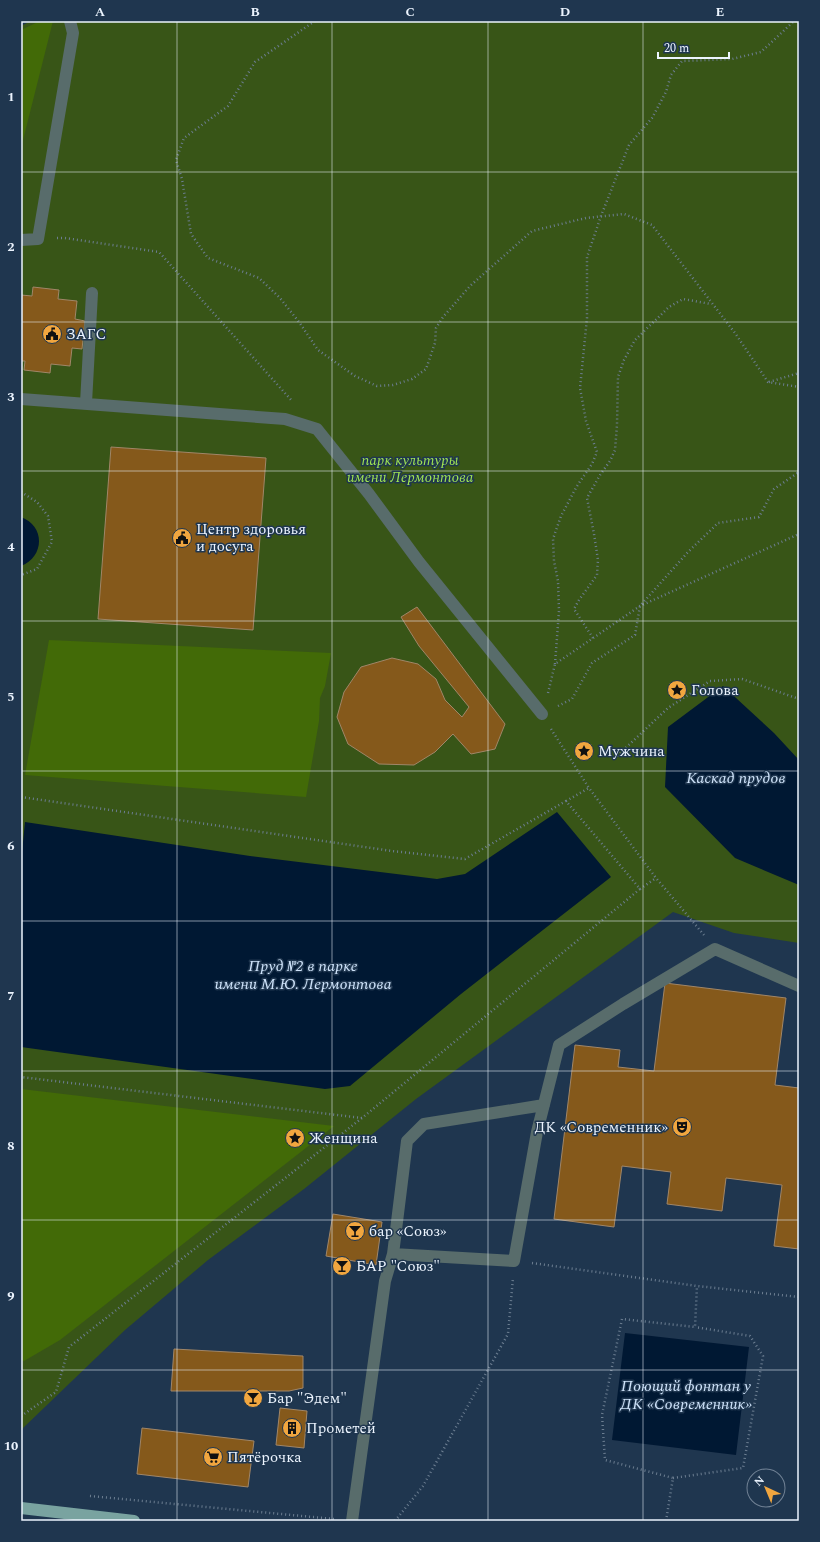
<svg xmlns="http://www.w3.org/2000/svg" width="820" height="1542" font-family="Spectral,serif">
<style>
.green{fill:#385517}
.forest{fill:#426a07}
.water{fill:#001833}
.building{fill:#85591b;stroke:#a08668}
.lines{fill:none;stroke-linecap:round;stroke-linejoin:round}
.path{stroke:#6c7e91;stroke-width:2.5;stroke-dasharray:1 3;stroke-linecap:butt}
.minor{stroke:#586c6b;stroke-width:12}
.major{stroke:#79a3a0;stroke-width:12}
.grid{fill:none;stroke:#ecf4fe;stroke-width:1;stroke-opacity:0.55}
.labels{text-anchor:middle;stroke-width:3;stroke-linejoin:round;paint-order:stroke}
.poi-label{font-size:15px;fill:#ecf4fe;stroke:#1f364f;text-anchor:start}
.park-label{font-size:15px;font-style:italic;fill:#9fe352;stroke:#1f364f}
.water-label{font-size:16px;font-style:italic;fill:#cfe3fa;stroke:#1f364f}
.neatline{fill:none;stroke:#ecf4fe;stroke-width:1.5}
.grid-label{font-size:13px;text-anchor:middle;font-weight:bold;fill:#ecf4fe}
</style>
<rect width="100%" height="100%" fill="#1f364f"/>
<!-- green -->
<path class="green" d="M31,21H799V943L734,933L673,912L416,1099L304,1189L208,1260L125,1330L21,1430V26Z"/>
<!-- forest -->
<path class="forest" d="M40,21H53L21,148V30Z
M49,640L331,653L325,686L320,698L319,721L306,797L25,775Z
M21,1089L334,1126L60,1340L24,1361L21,1360Z"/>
<!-- water -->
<path class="water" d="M21,517C45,526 45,556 21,566Z
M723,686L774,733L799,760V885L735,858L665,787L668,727Z
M557,812L611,877L461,994L350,1086L325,1089L21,1047V862L25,822L250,856L437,879L465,874Z
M625,1333L749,1347L736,1455L612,1440Z"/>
<!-- building -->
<path class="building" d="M33,287L59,290L58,299L77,301L75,319L85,321L82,349L72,348L70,366L51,364L50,373L24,370L25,361H21V295L32,296Z
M111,447L266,458L253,630L98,619Z
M417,607L505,724L495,749L471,754L453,734L435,752L414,765L379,764L348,744L337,717L344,692L361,667L392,658L418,664L436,679L445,700L462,717L469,707L419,646L401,617Z
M665,983L786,998L775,1085L799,1088V1249L774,1246L782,1185L726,1178L722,1211L667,1204L671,1172L622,1166L614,1227L554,1219L575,1045L620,1050L618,1067L654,1071Z
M333,1214L382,1222L376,1265L326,1256Z
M174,1349L303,1356V1388L289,1391H171Z
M280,1408L307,1411L304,1448L276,1445Z
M142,1428L254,1441L248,1487L137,1474Z"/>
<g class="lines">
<!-- path -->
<path class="path" d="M315,21L255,62L228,106L184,138L176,160L182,179L191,234L208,258L259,278L280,298L299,322L318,350L355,376L377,386L393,385L412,379L426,369L435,343L436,328L443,317L470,286L532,231L586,218L624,214L652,225L735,333L768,382L799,387
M57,238H65L159,252L292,401
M769,382L799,373
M21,492L37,502L48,516L52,542L37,569L21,575
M593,638L574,609L579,600L597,575L598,560L594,534L587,498L600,475L610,461L615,450L617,425L618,377L624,360L635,340L669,307L683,299L711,304
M555,664L559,611L558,581L554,561L553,539L561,516L577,486L592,464L597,452L586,421L580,388L587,318V257L601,216L629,145L652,118L666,92L671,75L682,61L732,59L761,52L794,21
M548,693L555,664L640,606L799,534
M558,706L572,699L592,663L635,635L640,606L688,552L718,523L759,517L774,489L799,472
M551,729L589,788L656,878L704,935
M617,756L668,708L710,681L742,679L799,699
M21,797L392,851L465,859L566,801L640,889L362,1118L21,1077
M566,801L589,788
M640,889L656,878
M532,1263L697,1286L799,1297
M21,1416L56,1392L69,1347L362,1118
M673,1478L743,1468L763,1356L750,1336L695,1327
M90,1496L334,1519
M395,1521L423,1486L508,1334L513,1278
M666,1521L673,1478L605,1460L602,1415L622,1319L695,1327L697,1286"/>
<!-- minor -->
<path class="minor" d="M21,240L38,239L73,33L70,21
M21,399L285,419L317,429L369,494L419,562L542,714
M86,403L92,293
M393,1254L407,1141L424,1124L544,1105
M352,1521L385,1281L393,1254L514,1261L537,1132L559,1045L623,1004L715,949L799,986"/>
<!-- major -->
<path class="major" d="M21,1508L134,1521"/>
</g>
<!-- grid -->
<path class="grid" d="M177,21V1521M332,21V1521M488,21V1521M643,21V1521M21,172H799M21,322H799M21,471H799M21,621H799M21,771H799M21,921H799M21,1071H799M21,1220H799M21,1370H799"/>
<!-- icons -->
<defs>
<g id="civic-disc" transform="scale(1)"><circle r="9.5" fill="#f1a63f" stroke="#1f364f"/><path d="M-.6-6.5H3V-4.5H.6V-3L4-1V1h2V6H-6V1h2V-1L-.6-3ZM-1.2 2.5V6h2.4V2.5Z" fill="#111"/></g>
<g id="sight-disc" transform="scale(1)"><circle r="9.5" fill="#f1a63f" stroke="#1f364f"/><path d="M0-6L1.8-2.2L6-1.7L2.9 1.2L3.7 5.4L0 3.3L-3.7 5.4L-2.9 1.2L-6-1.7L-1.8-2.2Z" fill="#111"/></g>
<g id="theatre-disc" transform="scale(1)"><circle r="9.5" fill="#f1a63f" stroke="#1f364f"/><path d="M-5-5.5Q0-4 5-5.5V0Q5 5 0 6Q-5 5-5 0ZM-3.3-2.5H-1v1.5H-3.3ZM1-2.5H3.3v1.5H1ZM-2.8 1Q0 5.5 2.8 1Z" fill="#111"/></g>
<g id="bar-disc" transform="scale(1)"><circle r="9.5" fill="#f1a63f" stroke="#1f364f"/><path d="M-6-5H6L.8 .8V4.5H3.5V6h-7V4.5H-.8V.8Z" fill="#111"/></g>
<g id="building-disc" transform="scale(1)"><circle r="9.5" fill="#f1a63f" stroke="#1f364f"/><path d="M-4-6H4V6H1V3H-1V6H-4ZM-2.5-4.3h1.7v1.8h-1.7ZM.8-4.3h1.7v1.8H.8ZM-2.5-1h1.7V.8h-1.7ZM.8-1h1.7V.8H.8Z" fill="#111"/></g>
<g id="supermarket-disc" transform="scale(1)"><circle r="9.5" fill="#f1a63f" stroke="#1f364f"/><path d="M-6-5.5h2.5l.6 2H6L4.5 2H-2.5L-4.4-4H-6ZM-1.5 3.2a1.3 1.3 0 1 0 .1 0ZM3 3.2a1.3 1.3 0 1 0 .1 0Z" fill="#111"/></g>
</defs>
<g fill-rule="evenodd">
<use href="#civic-disc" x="52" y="334"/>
<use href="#civic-disc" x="182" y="538"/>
<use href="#sight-disc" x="677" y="690"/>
<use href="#sight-disc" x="584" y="751"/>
<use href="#theatre-disc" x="682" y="1127"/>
<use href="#sight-disc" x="295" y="1138"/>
<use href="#bar-disc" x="355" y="1231"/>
<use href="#bar-disc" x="342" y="1266"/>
<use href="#bar-disc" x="253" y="1398"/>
<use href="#building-disc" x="292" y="1428"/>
<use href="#supermarket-disc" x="213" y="1457"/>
</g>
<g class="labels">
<!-- poi labels -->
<g class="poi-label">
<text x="66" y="339">ЗАГС</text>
<text x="196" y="534">Центр здоровья<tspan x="196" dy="17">и досуга</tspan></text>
<text x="691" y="695">Голова</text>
<text x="598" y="756">Мужчина</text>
<text x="668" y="1132" text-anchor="end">ДК «Современник»</text>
<text x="309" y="1143">Женщина</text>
<text x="369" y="1236">бар «Союз»</text>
<text x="356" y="1271">БАР "Союз"</text>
<text x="267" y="1403">Бар "Эдем"</text>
<text x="306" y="1433">Прометей</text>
<text x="227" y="1462">Пятёрочка</text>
</g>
<!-- park labels -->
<g class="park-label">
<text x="410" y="465">парк культуры<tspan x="410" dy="17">имени Лермонтова</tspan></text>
</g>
<!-- water labels -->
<g class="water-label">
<text x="736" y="783">Каскад прудов</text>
<text x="303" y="971">Пруд №2 в парке<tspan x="303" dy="18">имени М.Ю. Лермонтова</tspan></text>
<text x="686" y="1391">Поющий фонтан у<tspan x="686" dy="18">ДК «Современник»</tspan></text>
</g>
</g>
<!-- border -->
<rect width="820" height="1542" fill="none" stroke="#1f364f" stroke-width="44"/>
<!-- north arrow -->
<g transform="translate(766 1488) rotate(316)"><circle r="19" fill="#1f364f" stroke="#718295"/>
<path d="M0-3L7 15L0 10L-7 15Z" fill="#f1a63f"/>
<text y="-6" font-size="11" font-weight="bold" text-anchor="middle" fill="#ecf4fe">N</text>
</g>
<!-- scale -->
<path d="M658 52v6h71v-6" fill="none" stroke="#ecf4fe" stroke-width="2"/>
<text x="664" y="52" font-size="12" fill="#ecf4fe" stroke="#1f364f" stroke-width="3" paint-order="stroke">20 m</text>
<rect x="22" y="22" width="776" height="1498" class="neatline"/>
<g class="grid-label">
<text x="100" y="16">A</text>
<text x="255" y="16">B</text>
<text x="410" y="16">C</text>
<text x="565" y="16">D</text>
<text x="720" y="16">E</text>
<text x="11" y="101">1</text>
<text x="11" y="251">2</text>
<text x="11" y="401">3</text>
<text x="11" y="551">4</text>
<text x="11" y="701">5</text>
<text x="11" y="850">6</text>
<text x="11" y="1000">7</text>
<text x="11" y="1150">8</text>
<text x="11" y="1300">9</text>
<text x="11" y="1450">10</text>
</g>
</svg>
